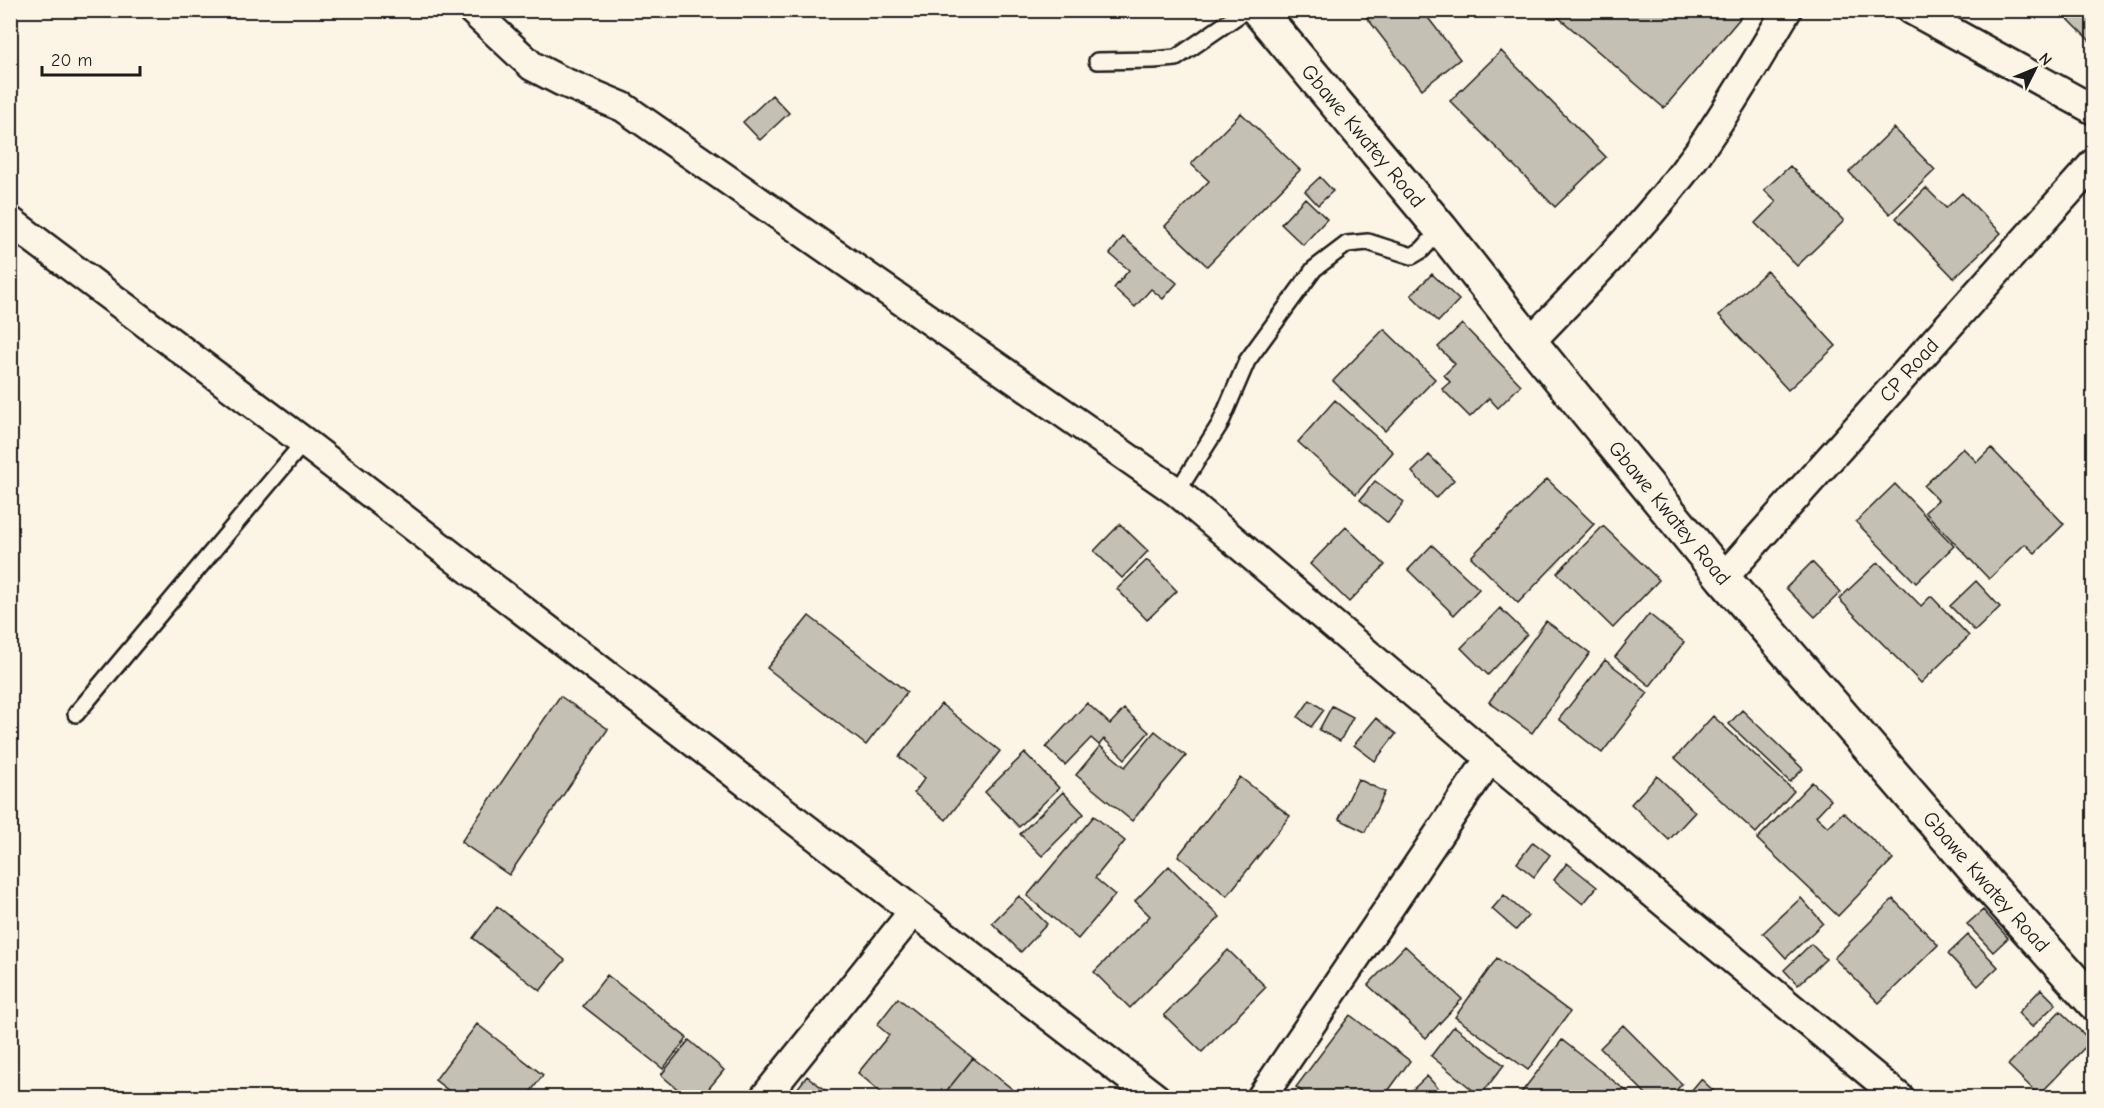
<svg xmlns="http://www.w3.org/2000/svg" width="2104" height="1108" font-family="'Comic Neue',sans-serif">
<style>
.building{fill:#c4c0b3;stroke:#1c1c1c;stroke-width:1.5}
.lines{fill:none;stroke-linecap:round;stroke-linejoin:round}
.lane-casing{stroke:#1c1c1c;stroke-width:20}
.street-casing{stroke:#1c1c1c;stroke-width:33}
.secondary-casing{stroke:#1c1c1c;stroke-width:38}
.lane{stroke:#fcf5e5;stroke-width:15}
.street{stroke:#fcf5e5;stroke-width:28}
.secondary{stroke:#fcf5e5;stroke-width:33}
.labels{text-anchor:middle;stroke-width:4.5;stroke-linejoin:round;paint-order:stroke}
.street-label{font-size:21px;fill:#1c1c1c;stroke:#fcf5e5}
</style>
<rect width="100%" height="100%" fill="#fcf5e5"/>
<filter id="ink" filterUnits="userSpaceOnUse"><feTurbulence type="fractalNoise" baseFrequency=".0167" numOctaves="2"/><feDisplacementMap in="SourceGraphic" scale="12" xChannelSelector="R" yChannelSelector="G"/><feConvolveMatrix kernelMatrix="1 2 1 2 8 2 1 2 1" color-interpolation-filters="sRGB"/></filter>
<g filter="url(#ink)">
<!-- building -->
<path class="building" d="M1361,10H1422L1460,59L1422,89Z
M1550,10H1747L1664,108Z
M2059,10H2094V45Z
M1501,51L1606,157L1555,207L1450,101Z
M772,95L789,113L760,140L743,122Z
M1241,113L1300,170L1207,266L1165,226L1209,181L1191,164Z
M1894,128L1935,170L1890,214L1849,172Z
M1790,166L1844,221L1797,266L1755,223L1776,202L1764,190Z
M1320,177L1333,191L1318,205L1305,191Z
M1926,188L1946,208L1962,193L2001,233L1954,278L1896,218Z
M1305,198L1327,219L1303,245L1281,224Z
M1123,237L1177,283L1163,299L1151,289L1135,307L1114,288L1129,270L1110,254Z
M1767,271L1836,346L1788,390L1719,315Z
M1432,274L1459,300L1438,322L1411,295Z
M1462,324L1521,385L1498,408L1489,398L1470,417L1442,389L1450,382L1444,375L1455,364L1438,347Z
M1384,329L1435,379L1385,431L1333,381Z
M1335,400L1393,452L1356,494L1298,442Z
M1963,448L1977,462L1991,448L2064,524L2035,553L2025,544L1989,579L1925,512L1938,500L1924,486Z
M1429,455L1454,480L1436,498L1412,472Z
M1547,479L1594,524L1518,603L1471,557Z
M1375,481L1404,502L1388,523L1360,500Z
M1895,484L1954,546L1916,583L1856,522Z
M1120,524L1148,551L1122,578L1094,551Z
M1603,526L1659,580L1613,628L1557,573Z
M1346,527L1385,565L1349,602L1310,564Z
M1432,545L1479,589L1454,615L1408,570Z
M1147,560L1177,591L1147,620L1117,589Z
M1812,562L1841,592L1815,617L1786,588Z
M1878,562L1921,606L1931,596L1969,636L1921,683L1839,599Z
M1976,581L2000,607L1975,631L1950,606Z
M1500,608L1527,634L1488,675L1461,648Z
M1649,614L1684,642L1650,686L1615,657Z
M809,616L907,692L866,745L767,668Z
M1546,621L1590,653L1532,733L1489,702Z
M1605,660L1648,693L1602,753L1559,719Z
M560,696L608,729L509,875L461,842Z
M1310,700L1324,710L1311,727L1298,717Z
M1087,703L1110,724L1124,709L1149,732L1125,759L1104,739L1099,745L1091,738L1065,765L1046,747Z
M941,704L1000,751L946,820L914,793L925,778L899,757Z
M1332,706L1353,717L1340,741L1319,730Z
M1742,710L1803,769L1790,782L1729,724Z
M1713,716L1794,791L1756,833L1675,758Z
M1376,718L1396,734L1375,761L1354,745Z
M1155,731L1186,756L1132,821L1076,775L1100,746L1125,767Z
M1025,753L1059,788L1019,827L985,792Z
M1657,776L1695,812L1669,840L1631,804Z
M1240,777L1290,816L1227,896L1178,856Z
M1358,779L1385,792L1365,832L1339,819Z
M1812,782L1831,800L1816,816L1828,827L1843,812L1893,859L1838,916L1757,839Z
M1063,792L1084,814L1042,856L1020,834Z
M1094,816L1125,841L1095,878L1115,895L1078,939L1027,896Z
M1533,842L1550,855L1534,877L1517,863Z
M1567,863L1597,887L1583,904L1554,880Z
M1169,866L1220,917L1130,1008L1094,972L1150,916L1135,901Z
M1504,895L1528,916L1516,930L1492,909Z
M1019,896L1047,924L1021,952L992,923Z
M1801,898L1823,923L1786,958L1763,933Z
M1893,899L1938,945L1879,1003L1834,958Z
M497,906L565,960L540,991L473,938Z
M1983,910L2008,938L1993,952L1967,924Z
M1968,935L1998,967L1978,986L1948,954Z
M1811,944L1826,959L1798,985L1784,970Z
M1405,946L1462,999L1426,1038L1368,985Z
M1228,950L1266,987L1202,1052L1164,1015Z
M1497,958L1570,1012L1528,1070L1455,1017Z
M607,975L687,1038L663,1069L583,1006Z
M2041,989L2056,1004L2032,1027L2018,1013Z
M898,998L973,1058L941,1098H888L858,1073L889,1035L877,1025Z
M2060,1011L2091,1041L2039,1095L2008,1065Z
M1350,1015L1410,1061L1383,1098H1310L1296,1087Z
M477,1024L543,1075L526,1098H458L435,1080Z
M1623,1025L1682,1084L1669,1098H1650L1600,1048Z
M1454,1026L1504,1065L1480,1096L1431,1056Z
M689,1040L724,1070L701,1098H688L661,1075Z
M1562,1040L1635,1098H1517Z
M973,1058L1016,1092L1012,1098H941Z
M807,1076L835,1098H790Z
M1427,1076L1447,1098H1404Z
M1701,1079L1721,1098H1685Z"/>
<g class="lines">
<!-- lane casing -->
<g class="lane-casing">
<path id="lane" d="M1097,61L1154,60L1176,58L1246,10
M1177,492L1220,424L1247,361L1314,269L1347,244L1368,242L1412,256L1422,250L1441,229
M76,714L304,442"/>
</g>
<!-- street casing -->
<g class="street-casing">
<g id="street">
<path d="M472,10L532,66L561,81L623,107L1177,492L1490,758L1900,1098"/>
<path d="M1912,10L2094,110"/>
<path d="M10,221L304,442L1156,1098"/>
<path d="M1530,342C1587,282 1648,222 1697,154C1729,108 1758,59 1787,10"/>
<path id="s1" d="M1723,578L2094,163"/>
<path d="M764,1098L913,912"/>
<path d="M1261,1098L1490,758"/>
</g>
</g>
<!-- secondary casing -->
<g class="secondary-casing">
<g id="secondary">
<path id="s2" d="M1258,10L1441,229L1530,342L1723,578L1990,887L2094,1003"/>
</g>
</g>
<!-- lane -->
<use href="#lane" class="lane"/>
<!-- street -->
<use href="#street" class="street"/>
<!-- secondary -->
<use href="#secondary" class="secondary"/>
</g>
</g>
<g class="labels">
<!-- street labels -->
<g class="street-label">
<text dy="7" stroke="none"><textPath href="#s2" startOffset="164">Gbawe Kwatey Road</textPath></text>
<text dy="7" stroke="none"><textPath href="#s1" startOffset="279">CP Road</textPath></text>
<text dy="7" stroke="none"><textPath href="#s2" startOffset="650">Gbawe Kwatey Road</textPath></text>
<text dy="7" stroke="none"><textPath href="#s2" startOffset="1136">Gbawe Kwatey Road</textPath></text>
</g>
</g>
<!-- margin -->
<rect width="2104" height="1108" fill="none" stroke="#fcf5e5" stroke-width="36"/>
<rect x="18" y="18" width="2068" height="1072" fill="none" stroke="#1c1c1c" stroke-width="2" filter="url(#ink)"/>
<!-- north arrow -->
<g transform="translate(2035 69) rotate(47)" stroke="#fcf5e5" stroke-width="4.5" paint-order="stroke">
<path d="M0-4.5L10 22L0 15L-10 22Z" fill="#1c1c1c"/>
<text y="-9" font-size="16" font-weight="bold" text-anchor="middle" fill="#1c1c1c">N</text>
</g>
<!-- scale -->
<path d="M42 66v9h98v-9" fill="none" stroke="#1c1c1c" stroke-width="3"/>
<text x="51" y="66" font-size="18" fill="#1c1c1c" stroke="#fcf5e5" stroke-width="4.5" paint-order="stroke">20 m</text>
</svg>
